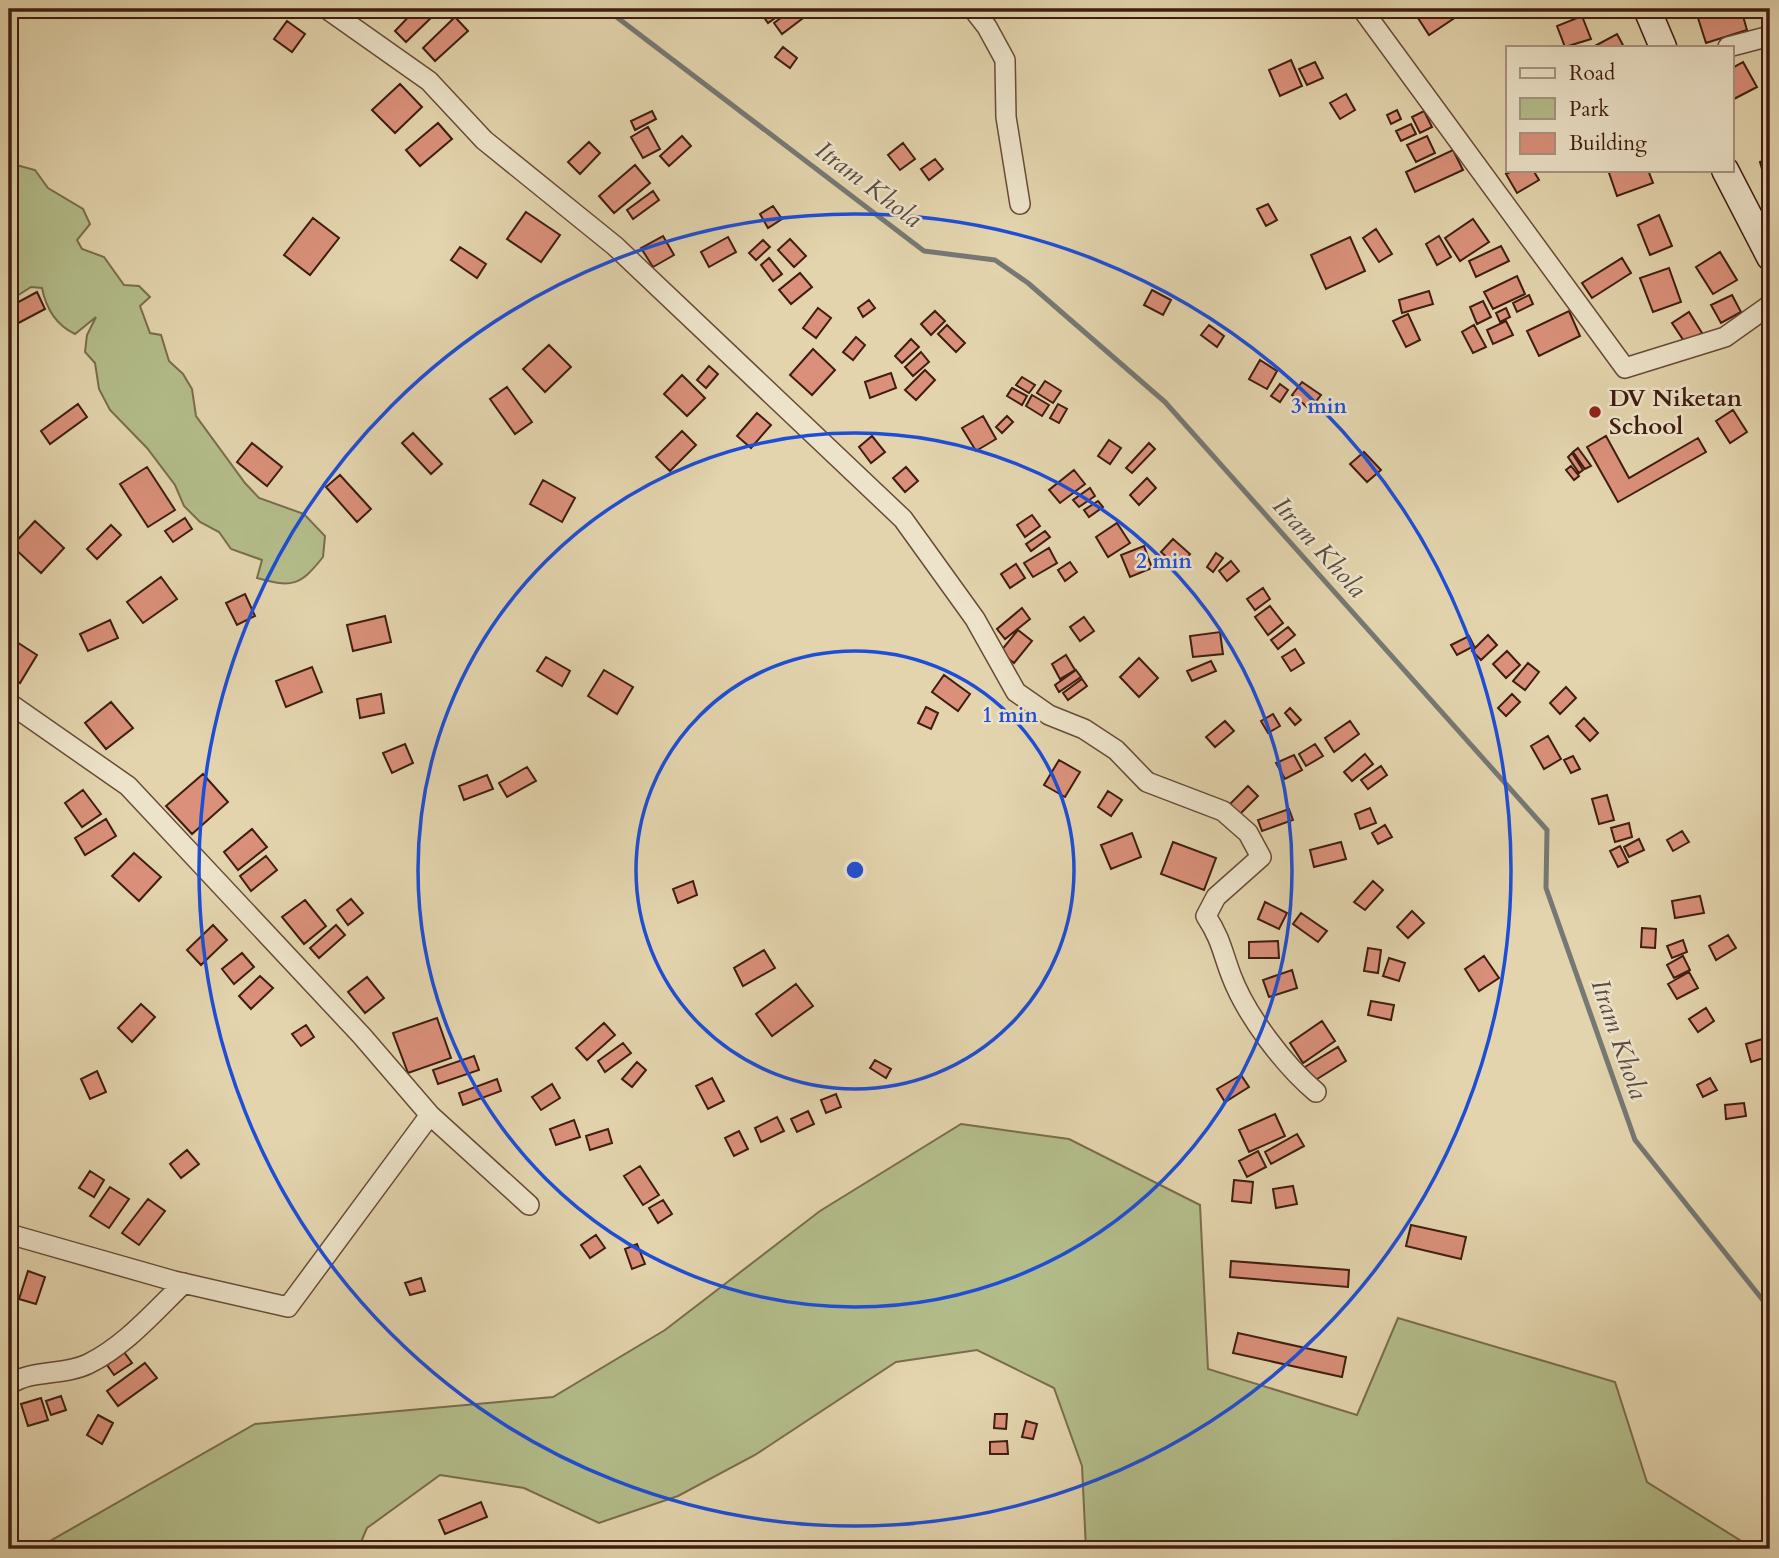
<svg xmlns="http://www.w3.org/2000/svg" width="1779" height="1558" font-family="Cardo,serif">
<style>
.green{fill:#b3bd8a;stroke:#796d4d;stroke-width:2}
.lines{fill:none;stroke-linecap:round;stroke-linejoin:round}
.stream{stroke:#767874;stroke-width:5}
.building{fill:#da907a;stroke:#3f1d10;stroke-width:2}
.minor-casing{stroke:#684b37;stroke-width:22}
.secondary-casing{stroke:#3f1d10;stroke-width:29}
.minor{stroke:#ede3ca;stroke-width:19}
.secondary{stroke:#ede3ca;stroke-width:26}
.ring{fill:none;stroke:#1d4ed8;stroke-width:3.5}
.poi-dot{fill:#8f2418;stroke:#ede3ca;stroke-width:2.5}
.labels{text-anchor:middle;stroke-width:5;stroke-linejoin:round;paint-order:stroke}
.poi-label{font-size:24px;font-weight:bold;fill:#3f1d10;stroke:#ede3ca;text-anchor:start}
.water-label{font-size:26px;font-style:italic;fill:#5a4b42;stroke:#ede3ca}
.centre{fill:#1d4ed8;stroke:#ede3ca;stroke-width:3.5}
.ring-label{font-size:21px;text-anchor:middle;font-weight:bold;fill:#1d4ed8;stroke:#ede3ca;stroke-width:5;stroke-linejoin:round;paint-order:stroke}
</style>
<rect width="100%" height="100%" fill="#e3d4ad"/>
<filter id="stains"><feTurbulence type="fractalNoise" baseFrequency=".00286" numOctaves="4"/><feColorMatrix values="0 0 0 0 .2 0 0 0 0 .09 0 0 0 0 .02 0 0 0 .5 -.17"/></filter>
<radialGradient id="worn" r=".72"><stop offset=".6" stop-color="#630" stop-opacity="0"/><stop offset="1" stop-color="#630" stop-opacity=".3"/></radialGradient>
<!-- green -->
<path class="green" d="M9,163L35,170L48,188L83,209L90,224L77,240L82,249L104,257L124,285L139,286L150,297L140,306L150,333L161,335L169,361L183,374L192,389L196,416L245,483L259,498L304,514L325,536L323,557C300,586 292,588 257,578L262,560L231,549L219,532L200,522L184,506L175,485L147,448L110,410L99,389L95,363L85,352L87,335L96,317L75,334C56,325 46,308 42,288L31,287L9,301Z
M961,1124L1069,1139L1200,1205L1208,1369L1357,1415L1398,1318L1615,1382L1647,1482L1754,1549H1086L1082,1466L1054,1388L977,1350L896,1362L755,1455L678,1496L599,1523L524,1488L440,1475L367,1528L358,1549H36L255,1424L553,1397L665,1330L820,1211Z"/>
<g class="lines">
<!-- stream -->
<path class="stream" d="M606,9L924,251L995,260L1028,283L1165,402L1547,830L1546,888L1635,1140L1770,1309"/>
</g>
<!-- building -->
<path class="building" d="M416,9H431L436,13L406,42L395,31Z
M766,9H788L768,23L761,13Z
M793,9H802L807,15L782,34L774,23Z
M1431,9H1468L1429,35L1418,18Z
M1726,9H1741L1747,30L1706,43L1698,18Z
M1582,16L1591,39L1565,47L1557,26Z
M455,17L468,31L435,61L423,48Z
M287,21L305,34L292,52L274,39Z
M1617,34L1624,47H1593Z
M783,47L797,58L790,68L775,57Z
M1291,60L1302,86L1280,96L1269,70Z
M1315,62L1323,78L1307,85L1299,69Z
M1743,62L1757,87L1732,100V68Z
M400,84L422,107L395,133L372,110Z
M1346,94L1355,110L1340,119L1330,103Z
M1397,110L1401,119L1391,124L1387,115Z
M652,111L656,119L635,130L631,121Z
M1424,111L1432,127L1420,133L1412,117Z
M438,123L452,139L420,166L406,150Z
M1411,124L1416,134L1401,141L1396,131Z
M648,127L660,149L643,158L631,137Z
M682,136L691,146L669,166L660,156Z
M1427,136L1435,153L1416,162L1407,145Z
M589,142L600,153L580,174L568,162Z
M903,143L915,159L900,170L888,155Z
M1453,150L1463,170L1415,192L1406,172Z
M935,159L943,169L929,180L921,169Z
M1770,159V189L1768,190L1760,162Z
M635,165L650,183L614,213L599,196Z
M1514,170H1533L1539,180L1517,193L1506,174Z
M1608,170H1648L1653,183L1617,196Z
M653,191L659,200L633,219L627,210Z
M1268,204L1277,220L1266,226L1257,209Z
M773,206L782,219L768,228L760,214Z
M526,212L560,235L541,262L507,239Z
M1659,215L1672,246L1650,255L1638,225Z
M313,218L339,238L310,275L284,255Z
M1473,219L1489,242L1460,261L1445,238Z
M1376,229L1392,254L1379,262L1363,238Z
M663,236L674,255L653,267L641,248Z
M1439,236L1451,257L1437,265L1426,244Z
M728,237L736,252L709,267L701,252Z
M1350,237L1365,271L1326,289L1311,255Z
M790,239L806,256L794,267L778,250Z
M763,240L770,247L756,260L749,253Z
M1501,246L1509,261L1476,277L1469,261Z
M460,247L486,264L477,278L451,260Z
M1720,252L1737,280L1713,294L1696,267Z
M769,258L782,274L773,281L761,265Z
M1622,258L1631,273L1592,298L1582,283Z
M1669,268L1681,302L1653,312L1640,278Z
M800,273L812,287L791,304L779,290Z
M1517,276L1525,294L1493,309L1484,292Z
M1152,290L1171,300L1163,315L1144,305Z
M1429,291L1433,304L1402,313L1399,300Z
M37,292L45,309L9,328V307Z
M1529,295L1533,304L1517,312L1513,303Z
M1732,295L1741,312L1721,323L1711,305Z
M869,300L875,308L863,317L858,308Z
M1483,301L1491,317L1477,324L1470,307Z
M818,308L831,318L816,338L803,328Z
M1506,308L1510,317L1500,322L1496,313Z
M935,311L945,321L931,335L921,324Z
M1569,311L1580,336L1539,356L1527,331Z
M1689,312L1702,333L1686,344L1672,323Z
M1408,314L1420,340L1406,347L1393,321Z
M1506,321L1513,335L1493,344L1487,330Z
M947,325L965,343L956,352L938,334Z
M1209,325L1224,336L1217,347L1201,335Z
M1474,325L1486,347L1473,353L1462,332Z
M856,337L865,345L853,360L843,352Z
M911,339L919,347L902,363L895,356Z
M549,345L571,367L545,392L523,369Z
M813,349L835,370L812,395L790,375Z
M921,352L929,362L913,376L905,367Z
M1260,360L1277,371L1267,389L1249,379Z
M709,366L718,374L706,388L697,380Z
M925,370L935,380L916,400L905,390Z
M891,373L896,388L870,398L865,382Z
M682,375L705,398L687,416L664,394Z
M1022,377L1035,385L1029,393L1016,385Z
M1045,381L1061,391L1053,403L1037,393Z
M1302,382L1321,395L1310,409L1292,395Z
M1280,384L1288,390L1280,402L1271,396Z
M507,387L532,422L515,434L490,399Z
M1012,388L1027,396L1022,405L1007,396Z
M1032,395L1049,405L1042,416L1026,406Z
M78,404L87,417L50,444L41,431Z
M1058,404L1067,409L1059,423L1050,418Z
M1733,410L1747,432L1730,443L1716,421Z
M757,413L771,425L751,448L737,436Z
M983,416L996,439L976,451L962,428Z
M1007,416L1013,422L1002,433L996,427Z
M682,431L696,445L670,471L656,457Z
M413,433L442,464L431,474L402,443Z
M872,436L885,452L871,463L859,447Z
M1606,436L1629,478L1698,438L1706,452L1618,502L1587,447Z
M1109,440L1121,448L1110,464L1098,456Z
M252,443L282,467L267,486L237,462Z
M1149,443L1155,449L1132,473L1126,468Z
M1578,448L1591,466L1585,469L1573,452Z
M1364,452L1381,470L1367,482L1350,464Z
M1572,453L1583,470L1579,473L1568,457Z
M1571,466L1579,476L1574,480L1566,470Z
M147,467L175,510L148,527L120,484Z
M906,467L918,481L905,492L893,478Z
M1074,470L1085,484L1060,503L1049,490Z
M340,475L371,509L357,522L326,487Z
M1147,478L1156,488L1139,505L1130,495Z
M543,480L575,498L562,522L530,504Z
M1090,488L1095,496L1079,507L1073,500Z
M9,500L18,517L9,522Z
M1098,501L1103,507L1089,517L1084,510Z
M1032,515L1040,526L1025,537L1017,525Z
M185,518L192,529L173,542L165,531Z
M35,521L64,548L41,573L12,546Z
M1117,523L1130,543L1108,557L1096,537Z
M111,525L121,535L97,559L87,549Z
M1045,531L1050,537L1031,551L1026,544Z
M1173,539L1190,554L1178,567L1161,552Z
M1144,546L1152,568L1130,577L1121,555Z
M1049,548L1057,563L1033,577L1024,563Z
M1216,553L1223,558L1213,572L1207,567Z
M1231,561L1239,571L1227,581L1219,571Z
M1070,562L1077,572L1065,581L1058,570Z
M1016,564L1025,578L1010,588L1001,574Z
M1770,575V598L1764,577Z
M161,577L177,599L143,623L127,602Z
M1263,588L1270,599L1255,610L1247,599Z
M245,594L255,616L237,625L226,603Z
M1270,606L1283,623L1268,635L1255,617Z
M1022,608L1030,619L1005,639L997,629Z
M385,616L391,642L353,651L347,625Z
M1084,617L1094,631L1080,641L1070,627Z
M110,620L118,638L88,651L80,634Z
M1288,627L1295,635L1278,649L1271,640Z
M1018,630L1032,641L1014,663L1000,652Z
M1220,632L1223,654L1193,657L1190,636Z
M1488,635L1497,645L1481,660L1472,651Z
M1469,636L1474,646L1457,655L1451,645Z
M9,637L37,655L20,683L9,676Z
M1295,649L1304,663L1291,671L1282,657Z
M1507,651L1520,665L1506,678L1493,664Z
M1066,655L1075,670L1060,679L1052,664Z
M546,657L570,671L562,686L537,671Z
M1139,658L1158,678L1139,697L1120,677Z
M1211,661L1216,671L1192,681L1187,671Z
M1528,663L1539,672L1525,690L1513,681Z
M312,667L322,692L286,707L276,681Z
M604,670L633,687L617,714L588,696Z
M1076,670L1081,677L1059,692L1055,685Z
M944,675L970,694L958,711L932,692Z
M1082,679L1087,686L1068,700L1063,693Z
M1566,687L1576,698L1560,714L1550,703Z
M381,694L384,713L360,718L357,699Z
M1512,694L1520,702L1506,716L1498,708Z
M111,702L133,728L106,749L85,723Z
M926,707L938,713L931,729L918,723Z
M1290,708L1301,720L1295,725L1285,713Z
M1273,714L1280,726L1268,733L1261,721Z
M1584,718L1598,733L1590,741L1576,726Z
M1225,721L1234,731L1215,747L1206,737Z
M1350,721L1359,734L1334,752L1325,738Z
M1548,736L1561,759L1544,769L1531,746Z
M405,744L413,763L392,773L383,753Z
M1315,744L1323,756L1306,766L1299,754Z
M1365,754L1373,764L1352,781L1344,772Z
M1294,755L1302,770L1285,779L1276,763Z
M1573,756L1580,769L1571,773L1564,760Z
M1059,760L1080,772L1065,797L1044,785Z
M1381,766L1387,775L1368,789L1361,780Z
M527,767L536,781L507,797L499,783Z
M203,774L228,802L192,834L166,806Z
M487,775L493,789L464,800L459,786Z
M1248,786L1258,796L1240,814L1230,804Z
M83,790L101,814L82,827L65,803Z
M1108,791L1122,800L1111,816L1098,807Z
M1607,795L1614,820L1599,824L1592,799Z
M1370,808L1376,823L1360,829L1355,814Z
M1289,809L1293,820L1262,831L1258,820Z
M106,819L116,836L85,855L75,838Z
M1629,823L1632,837L1615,842L1611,828Z
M1385,825L1392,837L1378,844L1372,833Z
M252,829L267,847L238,870L224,852Z
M1682,831L1689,842L1673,851L1667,840Z
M1132,833L1141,857L1111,869L1101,845Z
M1639,839L1644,850L1629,857L1624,847Z
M1173,842L1216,858L1204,890L1161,874Z
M1341,842L1346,859L1314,867L1310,850Z
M1620,846L1628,862L1618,867L1610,851Z
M134,853L161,877L139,901L112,876Z
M266,856L277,870L251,891L240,876Z
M693,881L697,895L678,903L673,889Z
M1373,881L1383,890L1365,910L1354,902Z
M1700,896L1704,913L1675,918L1672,901Z
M351,899L363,913L348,925L337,910Z
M305,900L326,926L304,944L282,917Z
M1265,902L1287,913L1279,929L1258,919Z
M1412,911L1424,923L1408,938L1397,927Z
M1301,913L1327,931L1318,942L1293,924Z
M213,925L227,940L201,965L187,950Z
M336,925L345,935L319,958L310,948Z
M1642,928L1656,929L1655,948L1641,947Z
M1728,935L1736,948L1716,960L1709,946Z
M1683,940L1687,952L1672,958L1667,946Z
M1278,941L1279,958H1249V942Z
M1368,948L1381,950L1378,973L1364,971Z
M764,950L775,968L743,986L734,968Z
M242,953L254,967L234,984L222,969Z
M1484,956L1499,978L1479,991L1465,969Z
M1683,956L1690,970L1674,978L1667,965Z
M1389,958L1405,963L1399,981L1383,976Z
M1292,970L1297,988L1269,997L1263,980Z
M1689,972L1698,988L1677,999L1668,984Z
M260,976L273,988L251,1009L239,996Z
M367,977L384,998L365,1013L348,992Z
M796,984L813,1006L772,1036L756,1014Z
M1371,1001L1394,1005L1391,1020L1368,1015Z
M141,1004L155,1017L132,1042L118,1028Z
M1706,1008L1714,1021L1698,1032L1689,1019Z
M437,1018L451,1058L408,1073L393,1033Z
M1322,1021L1335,1041L1303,1063L1290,1043Z
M604,1023L615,1035L587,1060L576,1048Z
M306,1025L314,1037L301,1046L292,1034Z
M1769,1037L1770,1056L1751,1062L1746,1044Z
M623,1043L631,1053L605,1072L598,1061Z
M1338,1047L1346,1061L1314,1081L1305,1067Z
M474,1056L479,1070L438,1084L433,1070Z
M875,1060L891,1069L886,1078L870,1068Z
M637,1062L646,1070L632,1087L622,1079Z
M97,1071L106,1092L90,1099L81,1079Z
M1241,1075L1249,1087L1225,1102L1217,1089Z
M712,1078L724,1101L708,1109L696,1086Z
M1710,1078L1717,1090L1703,1097L1697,1085Z
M497,1079L501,1091L463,1105L459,1093Z
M552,1084L560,1098L541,1110L532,1097Z
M836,1094L841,1107L826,1113L821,1100Z
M1744,1103L1746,1116L1726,1119L1725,1105Z
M808,1111L814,1124L797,1132L791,1119Z
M1275,1114L1285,1136L1249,1152L1239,1130Z
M777,1117L784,1131L761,1142L755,1128Z
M574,1120L580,1137L556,1145L550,1129Z
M608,1129L612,1143L590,1150L586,1136Z
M739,1131L748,1149L734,1156L725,1138Z
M1297,1134L1304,1146L1271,1164L1265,1152Z
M187,1150L199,1164L181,1178L170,1164Z
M1258,1151L1266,1167L1247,1177L1239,1161Z
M640,1166L659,1195L643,1205L624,1176Z
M9,1171L16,1175L9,1188Z
M90,1171L104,1180L94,1197L79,1188Z
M1234,1180L1253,1182L1251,1203L1232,1201Z
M1293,1186L1297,1204L1276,1208L1273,1189Z
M110,1187L129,1199L109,1228L90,1216Z
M148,1199L165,1211L139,1245L122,1233Z
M663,1200L672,1214L658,1223L649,1208Z
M1411,1225L1466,1237L1461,1259L1406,1246Z
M596,1235L605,1248L590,1258L581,1245Z
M637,1244L645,1264L632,1269L625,1249Z
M1231,1261L1349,1270L1348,1287L1230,1277Z
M28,1271L45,1277L36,1304L19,1299Z
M421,1278L425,1291L410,1295L405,1283Z
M1238,1333L1346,1357L1342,1377L1233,1353Z
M124,1352L132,1363L114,1375L107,1365Z
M145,1363L157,1378L118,1406L107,1391Z
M61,1396L66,1410L51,1415L46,1401Z
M41,1398L48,1420L28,1426L21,1404Z
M995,1414H1007L1006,1429L994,1428Z
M98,1415L113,1423L102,1444L87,1435Z
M1026,1421L1037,1424L1033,1439L1022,1437Z
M1007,1441L1008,1454H990V1442Z
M481,1502L487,1517L445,1534L439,1520Z"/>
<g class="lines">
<!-- minor casing -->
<g class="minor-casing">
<path id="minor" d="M327,9L429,81L484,140L615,246L903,519L975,619L1016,692L1049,715L1084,729L1116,750L1147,782L1223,811L1248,833L1261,857L1216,897L1206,916C1221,939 1222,951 1231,975C1246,1015 1284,1065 1316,1092
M973,9L987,27L1005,60L1006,117L1020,204
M1362,9L1625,368L1725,337L1770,305
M1728,47L1770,36
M9,703L128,786L362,1036L430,1115L529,1205
M9,1234L174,1281L288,1307L430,1115
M9,1385C31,1369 63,1376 88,1364C125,1346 154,1312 184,1283"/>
</g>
<!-- secondary casing -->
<g class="secondary-casing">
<path id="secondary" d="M1647,9L1663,47
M1725,170L1770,257"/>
</g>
<!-- minor -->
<use href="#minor" class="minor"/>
<!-- secondary -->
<use href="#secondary" class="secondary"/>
</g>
<!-- distance rings -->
<g class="ring">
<circle cx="855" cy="870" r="219"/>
<circle cx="855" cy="870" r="437"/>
<circle cx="855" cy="870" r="656"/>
</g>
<!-- markers -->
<circle class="poi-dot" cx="1595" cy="412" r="7"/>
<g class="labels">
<!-- poi labels -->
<g class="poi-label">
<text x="1609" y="406">DV Niketan<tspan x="1609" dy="28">School</tspan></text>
</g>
<!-- water labels -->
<g class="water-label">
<text transform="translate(869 184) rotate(37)" y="9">Itram Khola</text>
<text transform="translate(1320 547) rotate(48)" y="9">Itram Khola</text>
<text transform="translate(1620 1039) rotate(71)" y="9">Itram Khola</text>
</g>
</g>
<circle cx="855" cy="870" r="10" class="centre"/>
<g class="ring-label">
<text x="1319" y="413">3 min</text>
<text x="1164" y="568">2 min</text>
<text x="1010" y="722">1 min</text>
</g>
<!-- margin -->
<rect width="1779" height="1558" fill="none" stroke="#e3d4ad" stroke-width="35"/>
<rect x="10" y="10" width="1758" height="1537" fill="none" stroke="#3f1d10" stroke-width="3.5"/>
<rect x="18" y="18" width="1744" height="1523" fill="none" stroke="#3f1d10" stroke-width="2"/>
<!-- legend -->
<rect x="1506" y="46" width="228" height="126" fill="#ede3ca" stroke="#a79480" stroke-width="2"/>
<rect x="1520" y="68" width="35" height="10" fill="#ede3ca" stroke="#a79480" stroke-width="2"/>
<text x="1569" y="80" font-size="21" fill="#3f1d10">Road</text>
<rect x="1520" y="98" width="35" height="21" fill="#b3bd8a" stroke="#a79480" stroke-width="2"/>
<text x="1569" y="116" font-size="21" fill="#3f1d10">Park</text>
<rect x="1520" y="133" width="35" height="21" fill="#da907a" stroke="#a79480" stroke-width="2"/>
<text x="1569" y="150" font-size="21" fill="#3f1d10">Building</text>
<rect width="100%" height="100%" filter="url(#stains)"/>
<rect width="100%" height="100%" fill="url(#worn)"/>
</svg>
